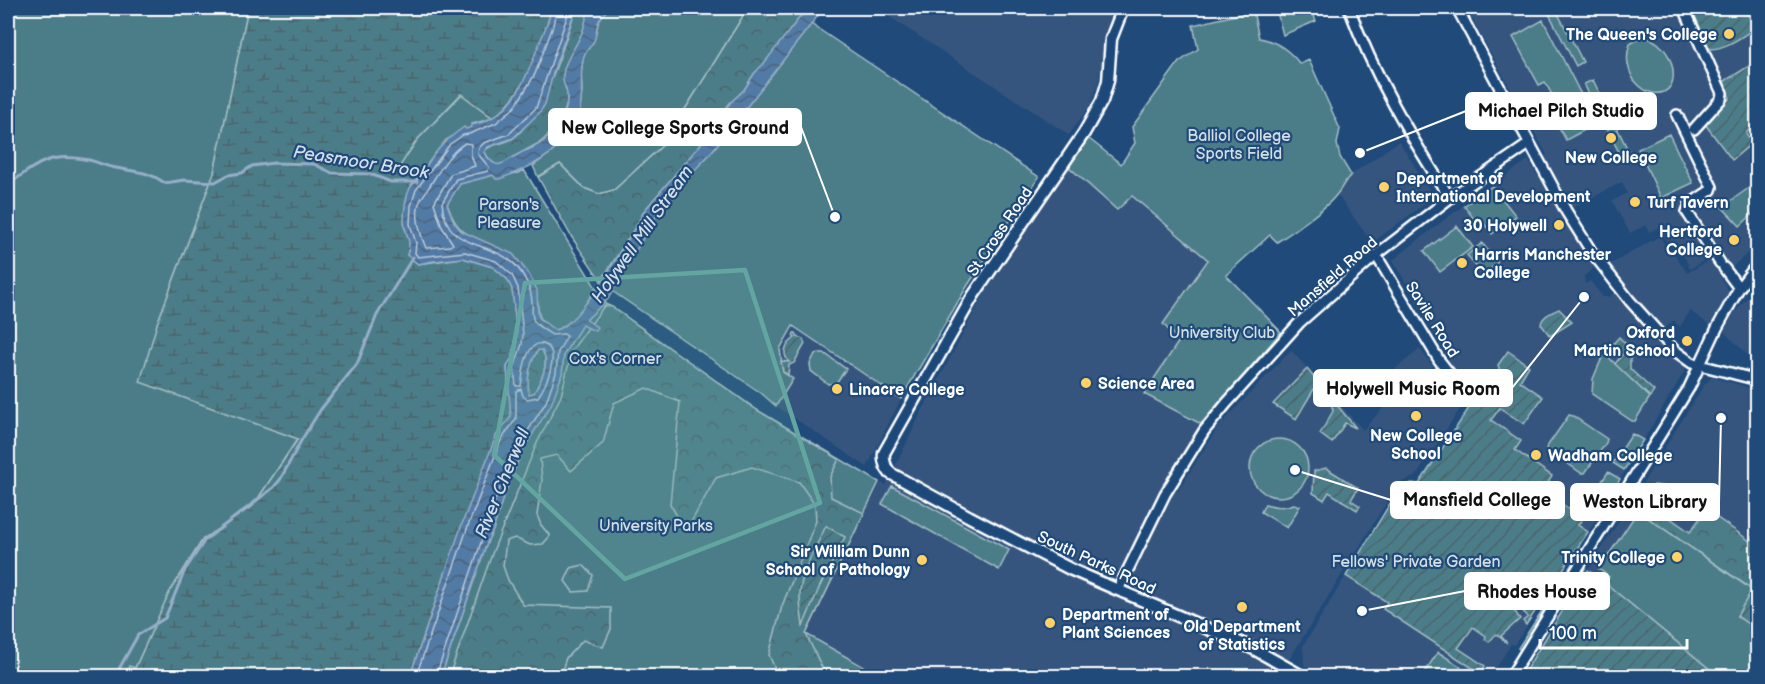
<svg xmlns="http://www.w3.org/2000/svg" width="1765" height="684" font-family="'Balsamiq Sans',sans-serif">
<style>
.built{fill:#34557e}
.green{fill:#4b7d89;stroke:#a5bec4;stroke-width:1.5}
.forest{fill:url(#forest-crowns);stroke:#a5bec4;stroke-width:1.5}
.wetland{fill:url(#wetland-marsh);stroke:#a5bec4;stroke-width:1.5}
.garden{fill:url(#garden-furrows);stroke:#a5bec4;stroke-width:1.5}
.water{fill:url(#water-waves);stroke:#97afc9;stroke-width:1.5;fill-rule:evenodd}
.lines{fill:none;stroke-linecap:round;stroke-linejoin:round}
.shore{stroke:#b9cadb;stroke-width:1.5}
.stream{stroke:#97afc9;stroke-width:3}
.minor-casing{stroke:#fff;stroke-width:14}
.tertiary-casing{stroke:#fff;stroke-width:15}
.minor{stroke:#1f4a7a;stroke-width:9}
.tertiary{stroke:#1f4a7a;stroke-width:10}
.marked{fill:#63a6a1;fill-opacity:0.2;stroke:#63a6a1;stroke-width:4.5;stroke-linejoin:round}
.poi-dot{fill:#ffd166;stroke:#1f4a7a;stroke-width:2}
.labels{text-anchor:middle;stroke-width:4.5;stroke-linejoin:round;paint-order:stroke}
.poi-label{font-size:16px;font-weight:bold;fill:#fff;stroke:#1f4a7a;text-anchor:start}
.park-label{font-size:16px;fill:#d2dee2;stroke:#1f4a7a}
.street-label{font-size:16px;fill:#fff;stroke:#1f4a7a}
.water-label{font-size:18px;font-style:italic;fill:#d4dee8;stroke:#1f4a7a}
.leader{fill:none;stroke:#fff;stroke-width:2}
.callout-dot{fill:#fff;stroke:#1f4a7a;stroke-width:2}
.callout{fill:#fff;stroke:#fff;stroke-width:2}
.callout-label{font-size:18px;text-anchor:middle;font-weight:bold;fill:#111}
</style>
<defs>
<pattern id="forest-crowns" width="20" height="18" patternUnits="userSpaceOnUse" patternTransform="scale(1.5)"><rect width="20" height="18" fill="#4b7d89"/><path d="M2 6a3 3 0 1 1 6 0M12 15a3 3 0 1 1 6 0" fill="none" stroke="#4c646a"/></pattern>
<pattern id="wetland-marsh" width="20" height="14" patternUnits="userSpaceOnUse" patternTransform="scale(1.5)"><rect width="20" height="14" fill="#4b7d89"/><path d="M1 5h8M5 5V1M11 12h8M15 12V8" fill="none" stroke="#4c646a"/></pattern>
<pattern id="garden-furrows" width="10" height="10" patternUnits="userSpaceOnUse" patternTransform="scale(1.5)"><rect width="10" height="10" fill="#4b7d89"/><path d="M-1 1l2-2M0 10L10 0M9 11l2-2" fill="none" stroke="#4c646a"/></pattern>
<pattern id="water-waves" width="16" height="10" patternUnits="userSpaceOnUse" patternTransform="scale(1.5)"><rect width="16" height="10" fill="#517aa5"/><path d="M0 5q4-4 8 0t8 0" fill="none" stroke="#4e6378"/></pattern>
</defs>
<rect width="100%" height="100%" fill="#1f4a7a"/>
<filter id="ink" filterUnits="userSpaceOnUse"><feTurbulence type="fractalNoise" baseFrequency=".0167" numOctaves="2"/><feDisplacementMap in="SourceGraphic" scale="12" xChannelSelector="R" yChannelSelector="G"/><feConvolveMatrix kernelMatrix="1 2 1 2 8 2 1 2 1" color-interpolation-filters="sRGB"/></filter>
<g filter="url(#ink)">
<!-- built -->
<path class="built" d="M876,8H1112L1113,12L1106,38L1098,84L1091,104L1069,135Z
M1466,8H1679L1717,92L1714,95V101L1696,133L1730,98L1688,8H1757V245L1732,267L1728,265L1718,273L1730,293L1712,327L1690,311L1680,327L1674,320L1661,331L1634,299L1609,265L1660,236L1670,255L1674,253L1687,273L1709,260L1715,268L1724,260L1692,210L1718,190L1694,144L1709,188L1681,203V213L1708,258L1690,269L1685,258L1667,243L1661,231L1664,225L1649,232L1646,225L1630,233L1612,201L1627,193L1622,182L1572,208L1543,158L1547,155Z
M1088,138L1281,332L1201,424L1165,485L1178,491L1218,427L1291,350L1363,430L1401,388L1389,374L1420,349L1442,379L1465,401L1416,476L1398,484L1282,671L1290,676H880L806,634L879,482L886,485L920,415L983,296Z
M1399,141L1434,197L1372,243L1337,194L1345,179Z
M1528,160L1595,264V267L1584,276L1585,284L1590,281L1603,297H1609L1616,291L1643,326L1673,356L1687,367L1596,520L1532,619L1514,645L1511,644L1491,676H1321L1304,665L1303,646L1400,487L1412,483L1419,484L1469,408L1483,391L1452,366L1393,260L1445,219Z
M1757,287V357L1754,361L1724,332L1734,313Z
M793,326L901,399L867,467L776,406L793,379L783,372L780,349Z
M1712,377L1757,390V676H1522L1704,385Z"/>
<!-- green -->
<path class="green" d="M8,8H248L214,173L157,324L298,438L253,506L203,539L169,594L135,668L129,667L126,676H17L8,674Z
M608,8H748L663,145L614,190L599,194L584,188L560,164L538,177L533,166L560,146L574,129L579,118L582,91L581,72L584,54L594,40L599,20Z
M1276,8H1311L1316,21L1283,35Z
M1546,8H1555L1583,62L1576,66Z
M1253,11L1259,38C1277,41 1289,50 1300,64L1309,60L1340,129L1337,144L1340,157L1351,175C1344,181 1343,187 1337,194C1327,208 1293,232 1277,242L1270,235L1226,275L1281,332L1201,424L1144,394L1179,341L1163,324L1208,260L1132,196L1117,210L1069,167L1088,138L1121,164L1135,143L1132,127L1179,62L1198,49L1193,25Z
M1543,20L1596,124L1566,140L1551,112L1557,104L1545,82L1539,85L1513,37Z
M811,24L1039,177L966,288L901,399L793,326L780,349L783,372L793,379L776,406L761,393L612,291L654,219L674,192L709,155Z
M1642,37C1676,40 1686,98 1653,93C1645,92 1639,86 1634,80C1627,68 1625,57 1630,44Z
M1593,80L1630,154L1622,158L1584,84Z
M462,94L493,118L472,124V127L446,140L419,176L395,172L417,140Z
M1669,134L1693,183L1661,198L1638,149Z
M524,170L596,288C586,303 574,326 554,330C541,320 538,320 538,302L472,237C457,229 453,220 447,204L459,184L494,175L519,173Z
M1753,185L1757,187V210L1740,226L1722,207Z
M1492,186L1516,216L1492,234L1482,221L1478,224L1464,206Z
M1457,226L1473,247L1440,272L1424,251Z
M1482,243L1498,263L1483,275L1467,255Z
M603,303L612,307L757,410L879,482L806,634L880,676H441L488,540L493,530L502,500L522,451L551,404L562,374L564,354L582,324L595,331L586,320Z
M820,353H824L846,369L836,383L828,384L811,371L810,364L815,354Z
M1604,353L1650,397L1635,421H1632L1592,394L1593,379Z
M1569,415L1573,416L1607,439L1606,443L1585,473H1581L1546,448Z
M1632,434L1643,440L1624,470L1613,463Z
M1250 468a29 29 0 1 1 58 0a29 29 0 1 1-58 0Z
M1608,472L1620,479L1603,509L1590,500Z
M892,486L1009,550L999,570L882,504Z
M1265,504C1276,507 1284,508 1294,504L1300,506L1287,528L1261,512Z
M1638,511L1752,590L1737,616L1757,630V676H1718L1605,583L1609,577L1599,569Z
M1575,559L1576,566L1522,651L1518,648Z
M1438,652L1461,667L1455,676H1422Z"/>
<!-- forest -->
<path class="forest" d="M576,8H590L583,31L563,77L567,93V103L561,123L541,142L517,155L504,164L497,165L491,162L484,151C493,142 507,145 516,136C547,107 563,47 576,8Z
M748,8H807L765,63L754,74L744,90L730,103L700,145L644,211L638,223L601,281L571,236L538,177L560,164L584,188L599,194L614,190L663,145Z
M604,306L612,307L757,410L839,459L830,477L831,497L864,513L806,634L826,676H778L769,655L782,606L816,521L815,505L799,482L752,467L716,478L686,531L670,504L680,402L646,388L614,403L603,443L571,471L557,455L540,459L542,480L537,515L541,525L550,536L543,544L530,545L515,538L506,541L503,566L508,580L523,605L611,608V629L603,647L583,640L566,658L560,676H449L493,551L537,443L561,396L572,350Z
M538,350H542C550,364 541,380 534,393L529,394C526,379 530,362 538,350Z
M1654,485L1667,487L1678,494L1666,515L1690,532L1706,510L1750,541L1755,534L1757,535V574L1749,587L1638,511Z
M583,565L593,575L588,591L573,592L565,581L571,568Z"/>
<!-- wetland -->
<path class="wetland" d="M248,8H552C541,47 526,93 493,118L461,94L417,140L396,172L419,176L411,186L404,226L411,244L407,255L418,264L463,258L493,267L507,279L512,289L517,335L512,358L507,367L511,417L496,437L444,577L410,676H126L129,666L135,668L169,593L203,539L253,506L298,439L140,382L157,324L214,173Z"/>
<!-- garden -->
<path class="garden" d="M1691,8H1740L1756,23L1751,26L1752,30C1740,38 1725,49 1710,49Z
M1757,61V119L1746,134L1752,143L1732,160L1705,124L1730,98L1723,82Z
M1559,309L1572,322L1550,336L1541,324C1542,316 1552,312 1559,309Z
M794,333H796L797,337L803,339L805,344L794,363L789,365L788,375L783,372L781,361L789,362C781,353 786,344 795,338L793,336Z
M1619,337L1635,353L1630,359V369L1654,391L1650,397L1615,364L1622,355L1612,345Z
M1508,351L1529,366L1520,381L1543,397L1524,424L1500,408L1491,420L1521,441L1515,450L1552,476L1543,492L1583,518L1578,525L1588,532L1526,625L1523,621L1528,617L1520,608L1515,612L1520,619L1501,636L1507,643L1496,634L1489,642L1485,639L1486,636L1473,627L1458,648L1485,666L1480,673L1383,609L1387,602L1346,576L1400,487L1412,483L1419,484L1469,408L1483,391L1486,390L1500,371L1498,365Z
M1307,369L1356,428L1345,423L1332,443L1320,434L1333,411L1330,398L1314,389L1296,419L1273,404Z
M1326,468L1358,488L1351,500L1360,506L1357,510L1329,492L1324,500L1313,493L1314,471Z
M826,526L845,537L820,586L803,626C802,617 800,607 800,598C799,574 816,547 826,526Z
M1588,570L1605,583L1718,676H1522Z
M1757,581L1758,630H1757L1737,616Z"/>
<!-- water -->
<path class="water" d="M552,8H576L555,66L545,104L540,112L513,138L488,147L484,152C496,171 501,165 517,155C522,152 528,150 534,147C552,138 569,117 567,95C567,89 562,83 563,77C563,61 578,45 583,30C586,22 586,15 590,8H608C606,13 603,14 600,19C596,25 597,34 594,41C591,46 586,51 584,56C579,72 583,87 581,102C576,146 536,166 499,179H496L493,175L460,184L447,204L454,222L461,231L513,254L528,273L537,290L538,315L541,320L555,330C580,325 623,247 638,223L644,211L700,145L730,103L744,90L754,74L765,62L807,8H824L709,155L674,192L654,219L608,299L586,320L597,327L595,331L582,325L564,354L562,374L551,405L522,451L502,501L493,530L488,540L441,676H410L462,524L496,436L511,417L507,367L512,358L517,335L512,289L507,279L493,267L463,258L433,261L418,264L407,255C413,238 404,235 404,220C404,209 405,199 410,188C412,184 416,182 419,178C433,154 441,143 464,127L466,129L472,127L471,125C509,119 524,84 536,52C542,37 548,23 552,8ZM538,350H542C551,363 541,380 534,393L529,394C526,380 530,362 538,350Z"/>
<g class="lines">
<!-- shore -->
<path class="shore" d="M465,143L471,144V155L475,166L451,174L434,203L442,227L453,244L450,246L426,248C421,237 416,220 418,207C420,198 425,194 429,187C440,170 448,154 465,143Z
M416,676L468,526L501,440L516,419V391L521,389L523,396L527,399L538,397C545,387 563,349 543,344C540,343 536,344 534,346C524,354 523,374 521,386H516L514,368L522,344L523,334L518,288L512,275L496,261L465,252L418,257L415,253L416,243L410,224L411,206L416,190L450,144L463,135L469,134L496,123L515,107L535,74L552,29L557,8
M436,676L496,498L517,448L546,402L556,373L558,352L567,336L564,334L552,335C546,331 538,327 534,321C531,315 533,309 532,303C532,288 521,267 508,259C481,240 446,248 442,203L456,179L488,171L489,167L478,154L479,148L484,143L509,134L536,108L570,8"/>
<!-- stream -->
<path class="stream" d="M8,185C38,163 50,152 89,160C98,162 107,167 116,168C136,172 148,171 165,183L184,180L215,182L228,175L242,173L252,166L274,163L314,164L332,173L370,174L391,182H417
M115,676L138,635L165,618L185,570L205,540L273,488L280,480L302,439L321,409L357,364L377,315L413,257"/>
<!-- minor casing -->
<g class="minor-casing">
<path id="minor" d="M1349,8C1374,75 1411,138 1450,198
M1457,8L1566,211L1591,251L1630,301L1674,350L1692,363L1758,380
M1684,8L1722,93L1721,99L1694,129
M1677,115L1712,187L1711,190L1690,204L1687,212L1720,263
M1376,255L1439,360L1450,374L1473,394
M1724,268L1739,288
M1118,590L1165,494L1204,431L1226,404L1300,322L1376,255L1450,198L1529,144
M1511,676L1689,388L1717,328L1739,288L1758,263"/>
</g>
<!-- tertiary casing -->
<g class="tertiary-casing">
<path id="tertiary" d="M1123,8L1111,39L1108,81L1102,101L1084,133L973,296L884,453C883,461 885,467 890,473L970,517L1072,570L1252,648L1302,676"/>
</g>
<!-- minor -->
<use href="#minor" class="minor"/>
<!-- tertiary -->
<use href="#tertiary" class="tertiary"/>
</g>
</g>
<!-- marked area -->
<path class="marked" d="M745,270L820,503L625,579L494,455L525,283Z"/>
<!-- markers -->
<g class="poi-dot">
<circle cx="1729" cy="34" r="6"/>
<circle cx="1611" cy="138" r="6"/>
<circle cx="1384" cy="187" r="6"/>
<circle cx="1635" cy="202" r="6"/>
<circle cx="1559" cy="225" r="6"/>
<circle cx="1734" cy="240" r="6"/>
<circle cx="1462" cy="263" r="6"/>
<circle cx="1687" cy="341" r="6"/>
<circle cx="1086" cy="383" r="6"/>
<circle cx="837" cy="389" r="6"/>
<circle cx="1416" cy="416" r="6"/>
<circle cx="1536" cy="455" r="6"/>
<circle cx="1677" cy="557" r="6"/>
<circle cx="922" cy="560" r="6"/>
<circle cx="1242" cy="607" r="6"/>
<circle cx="1050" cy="623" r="6"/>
</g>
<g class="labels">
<!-- poi labels -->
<g class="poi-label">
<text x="1717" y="40" text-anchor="end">The Queen's College</text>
<text x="1611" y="163" text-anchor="middle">New College</text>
<text x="1396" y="184">Department of<tspan x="1396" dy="18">International Development</tspan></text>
<text x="1647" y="208">Turf Tavern</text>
<text x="1547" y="231" text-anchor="end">30 Holywell</text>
<text x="1722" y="237" text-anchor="end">Hertford<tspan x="1722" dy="18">College</tspan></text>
<text x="1474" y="260">Harris Manchester<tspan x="1474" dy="18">College</tspan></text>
<text x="1675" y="338" text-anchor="end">Oxford<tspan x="1675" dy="18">Martin School</tspan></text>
<text x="1098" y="389">Science Area</text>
<text x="849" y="395">Linacre College</text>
<text x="1416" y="441" text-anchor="middle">New College<tspan x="1416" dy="18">School</tspan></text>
<text x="1548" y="461">Wadham College</text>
<text x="910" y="557" text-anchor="end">Sir William Dunn<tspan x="910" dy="18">School of Pathology</tspan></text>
<text x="1665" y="563" text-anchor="end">Trinity College</text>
<text x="1062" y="620">Department of<tspan x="1062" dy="18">Plant Sciences</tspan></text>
<text x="1242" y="632" text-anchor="middle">Old Department<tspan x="1242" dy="18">of Statistics</tspan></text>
</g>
<!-- park labels -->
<g class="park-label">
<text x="1239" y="141">Balliol College<tspan x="1239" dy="18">Sports Field</tspan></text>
<text x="509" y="210">Parson's<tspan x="509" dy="18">Pleasure</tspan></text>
<text x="1222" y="338">University Club</text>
<text x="615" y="364">Cox's Corner</text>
<text x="656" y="531">University Parks</text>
<text x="1416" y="567">Fellows' Private Garden</text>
</g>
<!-- street labels -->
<g class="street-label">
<text transform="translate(999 231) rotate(-56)" y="6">St Cross Road</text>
<text transform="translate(1332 276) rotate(-41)" y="6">Mansfield Road</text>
<text transform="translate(1433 319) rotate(58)" y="6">Savile Road</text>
<text transform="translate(1097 562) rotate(25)" y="6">South Parks Road</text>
</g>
<!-- water labels -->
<g class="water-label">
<text transform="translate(361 162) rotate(9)" y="6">Peasmoor Brook</text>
<text transform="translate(642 234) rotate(-55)" y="6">Holywell Mill Stream</text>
<text transform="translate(502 483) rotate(-68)" y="6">River Cherwell</text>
</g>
</g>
<!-- callouts -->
<path class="leader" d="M1360 153L1466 111M835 217L801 127M1584 297L1512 388M1295 470L1391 500M1721 418L1719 502M1362 611L1465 591"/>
<g class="callout-dot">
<circle cx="1360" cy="153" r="6"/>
<circle cx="835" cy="217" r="6"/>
<circle cx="1584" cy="297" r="6"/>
<circle cx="1295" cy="470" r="6"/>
<circle cx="1721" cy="418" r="6"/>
<circle cx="1362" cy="611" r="6"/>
</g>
<g class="callout">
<rect x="1466" y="93" width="190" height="36" rx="6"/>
<rect x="549" y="109" width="252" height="36" rx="6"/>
<rect x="1314" y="370" width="198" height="36" rx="6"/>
<rect x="1391" y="482" width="173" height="36" rx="6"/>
<rect x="1571" y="484" width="148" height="36" rx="6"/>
<rect x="1465" y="573" width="144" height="36" rx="6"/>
</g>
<g class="callout-label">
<text x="1561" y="117">Michael Pilch Studio</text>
<text x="675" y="134">New College Sports Ground</text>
<text x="1413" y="395">Holywell Music Room</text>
<text x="1477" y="506">Mansfield College</text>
<text x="1645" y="508">Weston Library</text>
<text x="1537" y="598">Rhodes House</text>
</g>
<!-- margin -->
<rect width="1765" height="684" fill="none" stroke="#1f4a7a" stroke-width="30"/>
<rect x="15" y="15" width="1735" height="654" fill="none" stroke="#fff" stroke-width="2" filter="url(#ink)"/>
<!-- scale -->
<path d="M1540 639v9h147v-9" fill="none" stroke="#ffffff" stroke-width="3"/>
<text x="1549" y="639" font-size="18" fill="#ffffff" stroke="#1f4a7a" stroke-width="4.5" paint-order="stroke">100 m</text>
</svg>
